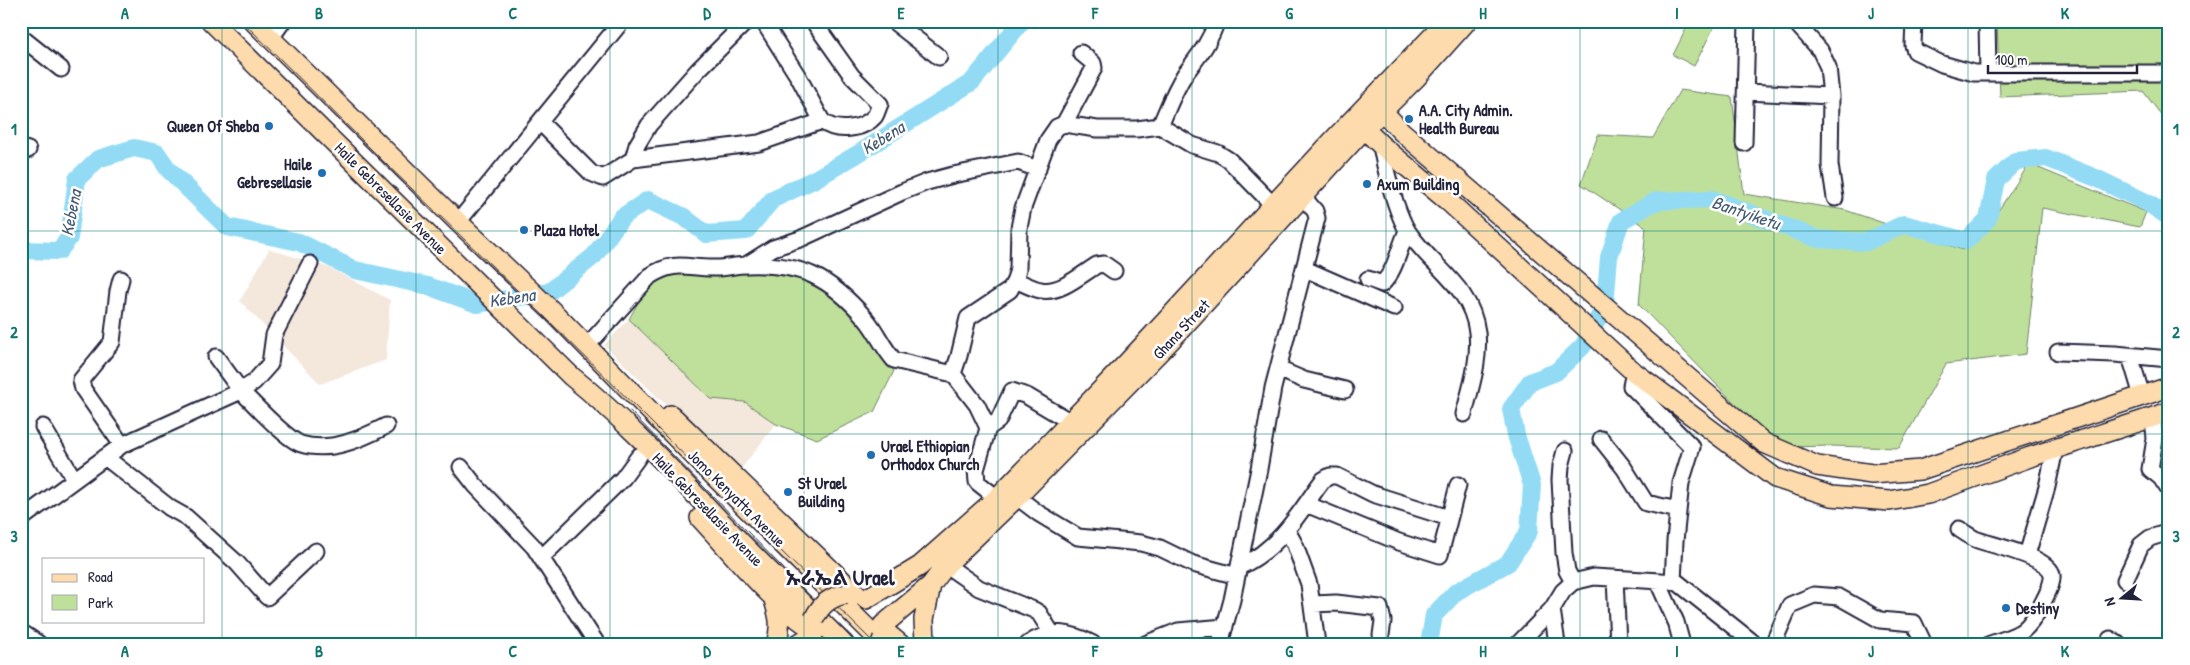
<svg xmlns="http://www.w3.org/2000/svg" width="2190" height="665" font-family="'Patrick Hand','Noto Sans Ethiopic',sans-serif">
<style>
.built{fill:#f4e8dc}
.green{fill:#bfe09a;stroke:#70816a}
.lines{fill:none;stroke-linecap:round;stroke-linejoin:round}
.river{stroke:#93dbf5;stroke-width:18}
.minor-casing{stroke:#22223b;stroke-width:19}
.major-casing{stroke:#22223b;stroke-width:22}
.minor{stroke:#fff;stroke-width:15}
.major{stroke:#fedbac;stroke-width:19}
.tram{stroke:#22223b;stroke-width:1}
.major-bridge-casing{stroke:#22223b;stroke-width:22;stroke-linecap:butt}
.major-bridge{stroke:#fedbac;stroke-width:19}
.grid{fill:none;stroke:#0f766e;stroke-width:1;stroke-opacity:0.55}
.poi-dot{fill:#1f6fb2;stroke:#fff;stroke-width:2}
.labels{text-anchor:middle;stroke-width:5;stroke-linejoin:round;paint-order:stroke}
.poi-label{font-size:16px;font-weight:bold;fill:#22223b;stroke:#fff;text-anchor:start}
.street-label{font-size:16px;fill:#22223b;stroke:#fff}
.water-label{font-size:18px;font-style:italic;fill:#445a73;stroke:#fff}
.district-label{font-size:21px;font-weight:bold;fill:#22223b;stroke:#fff}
.neatline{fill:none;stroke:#0f766e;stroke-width:2}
.grid-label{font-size:16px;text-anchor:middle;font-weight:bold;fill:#0f766e}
</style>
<rect width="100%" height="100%" fill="#fff"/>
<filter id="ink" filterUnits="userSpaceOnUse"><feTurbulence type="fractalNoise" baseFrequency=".02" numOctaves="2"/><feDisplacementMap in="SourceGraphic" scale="10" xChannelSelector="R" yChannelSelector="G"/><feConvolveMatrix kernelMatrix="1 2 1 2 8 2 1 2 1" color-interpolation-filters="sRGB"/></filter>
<g filter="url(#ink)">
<!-- built -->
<path class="built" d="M269,249L330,268L390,300L386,360L320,384L240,301Z
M629,319L711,399L745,402L776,424L737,474L604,345Z"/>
<!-- green -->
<path class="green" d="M1690,21H1702L1714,27L1694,66L1673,55Z
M1997,21H2169V111L2162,116L2143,91L2000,97Z
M1680,90L1732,97L1744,194L1845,210L1963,250L1994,217L2029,164L2146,212L2140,227L2042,208L2026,354L1946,364L1899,448L1831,446L1786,447L1749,418L1639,305L1646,227L1581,184L1598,135L1653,138Z
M782,270L814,278L845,301L894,371L874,412L817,439L776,424L745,402L711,399L629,319L639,301L654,281L674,272L711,275Z"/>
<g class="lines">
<!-- river -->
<path class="river" d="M21,250L59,251L69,238L77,179L98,159L134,148L157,153L168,169L227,227L299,242L355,270L428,286L477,304L549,292L594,256L622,217L648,200L684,217L706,234L746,231L773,199L815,179L856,155L972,82L1022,21
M1429,644L1434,615L1456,592L1508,563L1529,531L1532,485L1516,435L1511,409L1530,382L1556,372L1583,346L1605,306L1609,257L1621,221L1656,201L1712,199L1818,239L1866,242L1904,224L1966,241L1988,219L1996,180L2016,161L2046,158L2096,178L2146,202L2169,217"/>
<!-- minor casing -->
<g class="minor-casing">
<path id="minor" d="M813,21L852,76L880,104C878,108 877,113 875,116C863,130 836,133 822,121
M893,21L939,57
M1794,21L1820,50L1828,67L1831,96L1830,165L1835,198
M1914,21L1913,45L1915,51L1942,64L1974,73H2169
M1987,21L1988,73
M21,37L61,69
M271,38L283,21
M1746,92L1831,96
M540,122L591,173L603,178L633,159L759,143L822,121L799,78L763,21
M1064,124L1094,68L1093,63L1081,53
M1160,126C1168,108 1174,91 1185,74C1199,55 1209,44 1217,21
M1744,143L1747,21
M1381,145C1384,166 1397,216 1409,233C1433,268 1471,286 1477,332C1480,360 1471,387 1464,414
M21,148L28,150
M633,159L637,145L649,125L698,70L747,21
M458,222L622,21
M746,265L773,248L800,239L902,192L927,182L953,175L1018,162L1038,169
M1305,269L1394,308
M121,279L118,291L112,342L81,380L83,389L122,445
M1368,279L1382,284C1396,270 1399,248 1407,231
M1015,280C1023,283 1033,289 1041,290C1060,294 1082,274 1097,265L1104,264L1114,271
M587,346L650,276C676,259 688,269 716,268C726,268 736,265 747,265C801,263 830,277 866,319C877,332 883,348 894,360L953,374L977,405L988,428
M2058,352L2115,354L2169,359
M2130,356L2142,396
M216,357L241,391L254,382L270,364L274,335L310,264
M1278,369L1304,380L1345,390
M1634,372L1631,386L1692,447L1681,483L1675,541L1673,582
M953,374L959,356L968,318L1010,290L1015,280L1018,269L1019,228L1023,208L1048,140L1057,127L1064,124L1097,129H1137L1160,126L1192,145L1218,153L1229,160L1273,205
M2153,417L2155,439L2150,469L2161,478L2169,490
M43,427L74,479
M1601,439L1624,468L1646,503L1678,510
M1565,451L1561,466L1560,480L1564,553L1567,571L1573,582
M105,457L170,508L186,517L237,563L267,597L316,551
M461,467L475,485L534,547L597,644
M1017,497L1038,513L1078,537L1141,543L1160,548L1193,564L1237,576
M997,498L977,482L976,470L988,428L998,421L1012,391L1027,396L1069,421
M1306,504L1399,542L1440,555L1458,485
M21,519L122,445L241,391C254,404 286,439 301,444C330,453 361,439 386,426
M1959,529C1964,532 1969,536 1975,539C1990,545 2050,557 2052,575C2053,584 2046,596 2042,604C2027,633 2021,634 1990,644
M1287,530L1295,545L1309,584L1317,644
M2027,555L2047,487L2055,449
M542,557L623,478L639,456
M946,565L979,588L1034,610L1039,613L1051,632
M1239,567C1275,551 1296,519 1317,488L1323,480L1330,476H1337L1373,494L1449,518
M1615,578L1618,644
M2125,580L2141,545L2150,538L2169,532
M1658,582L1676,622L1682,644
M1313,604L1336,603L1380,608L1383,621L1381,635
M1552,609L1557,644
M21,632L39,644
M2110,639L2118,644
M1028,644C1051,628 1070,632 1093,644
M1145,644L1178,631L1225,627
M1220,644L1232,600L1259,469L1273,388L1317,218L1315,211L1303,197
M1518,644L1552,609L1563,591L1573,582L1594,577L1677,582L1755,644
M1773,644L1790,605L1814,595L1839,597L1880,620L1914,623L1924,644"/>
</g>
<!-- major casing -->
<g class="major-casing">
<path id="major" d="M211,21L571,376C627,421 677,476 728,529C765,568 805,606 844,644
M253,21L458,222L554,313L699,461L883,644
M1372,100L1401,131L1764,443L1817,466L1872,474L1920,470L2169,387
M1354,119L1381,145L1449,202L1634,372L1775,478L1831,496L1889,501L1928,494L2030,457L2169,412
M671,415L857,595
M700,518C732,552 773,605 813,629
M773,597C779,615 782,626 776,644
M866,599L920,566L997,498L1126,364L1338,135L1447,21
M883,625L931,585L946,565L1017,497L1169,342L1364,129L1416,78L1467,21
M883,630L900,644
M798,644L813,635
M925,644L924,619L931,585"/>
</g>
<!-- minor -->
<use href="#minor" class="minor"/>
<!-- major -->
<use href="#major" class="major"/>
<!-- tram -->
<path class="tram" d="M242,21L384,162L546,318L875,644
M630,411L857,644"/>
<!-- major-bridge casing -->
<g class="major-bridge-casing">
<path id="major-bridge" d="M814,619C821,604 830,597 846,594
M881,644L883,638"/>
</g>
<!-- major-bridge -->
<use href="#major-bridge" class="major-bridge"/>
</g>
</g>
<!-- grid -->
<path class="grid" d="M222,21V644M416,21V644M610,21V644M804,21V644M998,21V644M1192,21V644M1386,21V644M1580,21V644M1774,21V644M1968,21V644M21,231H2169M21,434H2169"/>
<!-- markers -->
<g class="poi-dot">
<circle cx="1409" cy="119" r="5"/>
<circle cx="269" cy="126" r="5"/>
<circle cx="322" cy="173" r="5"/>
<circle cx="1367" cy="184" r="5"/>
<circle cx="524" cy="230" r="5"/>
<circle cx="871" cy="455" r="5"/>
<circle cx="788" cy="492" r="5"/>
<circle cx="2006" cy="608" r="5"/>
</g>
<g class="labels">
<!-- poi labels -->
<g class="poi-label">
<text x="1419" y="116">A.A. City Admin.<tspan x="1419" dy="18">Health Bureau</tspan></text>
<text x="259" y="132" text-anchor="end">Queen Of Sheba</text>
<text x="312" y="170" text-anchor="end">Haile<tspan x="312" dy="18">Gebresellasie</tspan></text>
<text x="1377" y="190">Axum Building</text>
<text x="534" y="236">Plaza Hotel</text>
<text x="881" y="452">Urael Ethiopian<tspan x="881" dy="18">Orthodox Church</tspan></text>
<text x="798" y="489">St Urael<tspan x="798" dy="18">Building</tspan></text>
<text x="2016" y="614">Destiny</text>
</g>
<!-- street labels -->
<g class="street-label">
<text transform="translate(391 198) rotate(45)" y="6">Haile Gebresellasie Avenue</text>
<text transform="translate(1181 329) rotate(-47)" y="6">Ghana Street</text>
<text transform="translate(737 498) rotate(45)" y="6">Jomo Kenyatta Avenue</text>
<text transform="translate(708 509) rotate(46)" y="6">Haile Gebresellasie Avenue</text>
</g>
<!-- water labels -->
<g class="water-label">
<text transform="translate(883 138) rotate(-32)" y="6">Kebena</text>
<text transform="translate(71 213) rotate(-79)" y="6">Kebena</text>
<text transform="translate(1746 213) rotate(19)" y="6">Bantyiketu</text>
<text transform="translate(512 298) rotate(-9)" y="6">Kebena</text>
</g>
<!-- district labels -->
<g class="district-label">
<text x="840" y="585">ኡራኤል Urael</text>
</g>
</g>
<!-- margin -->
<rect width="2190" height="665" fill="none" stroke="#fff" stroke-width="55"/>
<!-- legend -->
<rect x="42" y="558" width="162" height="65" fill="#ffffff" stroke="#a7a7b1"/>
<rect x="52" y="574" width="25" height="8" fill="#fedbac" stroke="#a7a7b1"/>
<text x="88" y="582" font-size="15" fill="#22223b">Road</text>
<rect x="52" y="595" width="25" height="15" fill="#bfe09a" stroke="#a7a7b1"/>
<text x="88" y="608" font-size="15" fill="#22223b">Park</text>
<!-- north arrow -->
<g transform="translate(2122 598) rotate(252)" stroke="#ffffff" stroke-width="4" paint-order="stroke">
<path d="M0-4L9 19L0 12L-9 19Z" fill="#22223b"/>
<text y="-8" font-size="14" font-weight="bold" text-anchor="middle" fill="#22223b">N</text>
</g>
<!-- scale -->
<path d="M1988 65v8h149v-8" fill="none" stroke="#22223b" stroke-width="2.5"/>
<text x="1995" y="65" font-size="15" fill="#22223b" stroke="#ffffff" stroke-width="4" paint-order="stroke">100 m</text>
<rect x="28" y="28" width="2134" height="610" class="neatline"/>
<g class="grid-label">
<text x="125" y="19">A</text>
<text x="319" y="19">B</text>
<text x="513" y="19">C</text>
<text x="707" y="19">D</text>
<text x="901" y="19">E</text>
<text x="1095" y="19">F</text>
<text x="1289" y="19">G</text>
<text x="1483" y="19">H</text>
<text x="1677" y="19">I</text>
<text x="1871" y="19">J</text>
<text x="2065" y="19">K</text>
<text x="14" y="135">1</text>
<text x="2176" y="135">1</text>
<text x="14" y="338">2</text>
<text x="2176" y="338">2</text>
<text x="14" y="542">3</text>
<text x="2176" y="542">3</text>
<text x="125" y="657">A</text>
<text x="319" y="657">B</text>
<text x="513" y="657">C</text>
<text x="707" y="657">D</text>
<text x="901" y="657">E</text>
<text x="1095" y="657">F</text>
<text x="1289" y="657">G</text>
<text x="1483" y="657">H</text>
<text x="1677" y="657">I</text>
<text x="1871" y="657">J</text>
<text x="2065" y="657">K</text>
</g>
</svg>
